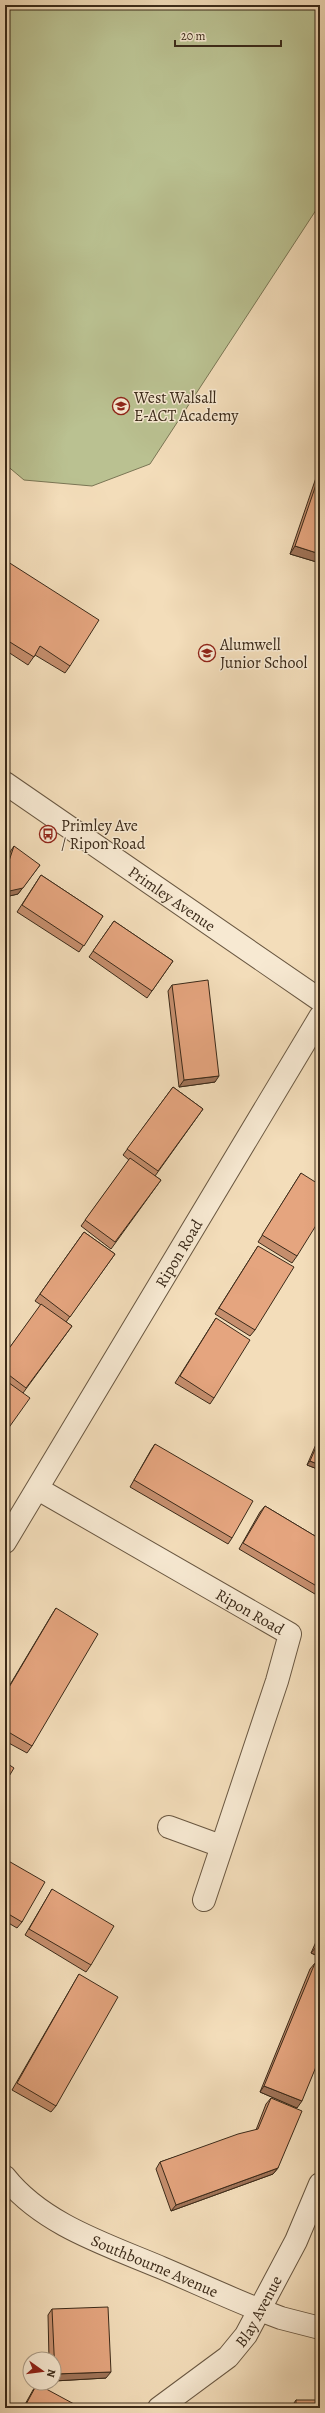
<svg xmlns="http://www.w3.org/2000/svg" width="325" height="2413" font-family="Alegreya,serif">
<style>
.green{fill:#bac191;stroke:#7a7655}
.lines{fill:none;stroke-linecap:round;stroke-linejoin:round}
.street-casing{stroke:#695741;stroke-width:24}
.street{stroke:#f7e9d2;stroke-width:22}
.wall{fill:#c58e6d;stroke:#3b2a19}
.shaded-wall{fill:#a07459;stroke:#3b2a19}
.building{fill:#e5a57f;stroke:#3b2a19}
.labels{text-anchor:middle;stroke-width:3;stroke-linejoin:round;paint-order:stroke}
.poi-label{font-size:16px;fill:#3b2a19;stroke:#f7e9d2;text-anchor:start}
.street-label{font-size:16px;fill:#3b2a19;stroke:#f7e9d2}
</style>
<rect width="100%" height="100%" fill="#f3ddba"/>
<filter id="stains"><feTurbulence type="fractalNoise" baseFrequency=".005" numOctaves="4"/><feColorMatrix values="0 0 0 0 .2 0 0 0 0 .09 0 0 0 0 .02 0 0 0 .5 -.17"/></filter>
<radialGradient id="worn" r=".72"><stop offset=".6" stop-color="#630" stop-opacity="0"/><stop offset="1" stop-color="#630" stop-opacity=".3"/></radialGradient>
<!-- green -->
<path class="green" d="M5,5H320V204L150,464L92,486L24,480L5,464Z"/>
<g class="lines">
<!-- street casing -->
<g class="street-casing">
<g id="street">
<path id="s1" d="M5,783L320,1000"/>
<path id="s2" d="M38,1489L290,1634L277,1681L204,1900"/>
<path id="s3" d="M5,1542L320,1017"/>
<path d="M169,1827L221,1846"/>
<path id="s4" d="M5,2177C43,2225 108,2245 162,2268C195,2282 227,2297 260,2310L281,2318L320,2328"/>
<path id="s5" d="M159,2408L228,2357L246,2335L296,2241L320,2184"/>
</g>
</g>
<!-- street -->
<use href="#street" class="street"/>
</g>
<!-- wall -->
<path class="wall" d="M320,466V563L290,554Z
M5,560L70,666L65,673L35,655L28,665L5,650Z
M14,846L35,871L18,894L5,897V864H6L10,852Z
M41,875L103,916L79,952L17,912Z
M114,921L173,961L147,998L89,957Z
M172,985L215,1082L179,1087L168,991Z
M173,1087L203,1109L155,1176L161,1180L111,1249L81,1226L129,1160L123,1155Z
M301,1173L297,1256L292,1263L258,1242Z
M84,1232L115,1254L66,1322L72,1326L23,1393L5,1433V1354L41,1305L35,1301Z
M258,1246L255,1330L250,1336L215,1314Z
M216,1318L214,1398L210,1404L175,1383Z
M320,1435V1470L307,1465Z
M155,1444L232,1538L228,1544L130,1487L151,1450Z
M265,1506L320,1539V1597L239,1549L260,1512Z
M56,1608L32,1746L27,1753L5,1741V1693L51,1616Z
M5,1859L22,1922L17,1928L5,1921Z
M52,1889L91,1965L86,1972L25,1935L48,1896Z
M320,1933V1957L311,1953Z
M315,1963L297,2108L260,2092L310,1969Z
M79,1974L56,2106L51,2112L12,2090L75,1981Z
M271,2098L278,2168L273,2174L171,2211L156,2169L160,2162L256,2130L266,2104Z
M52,2309L106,2378L54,2381V2359H49L48,2315Z
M37,2384L72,2408H23L33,2390Z
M296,2400L320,2408H292V2406Z"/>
<!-- shaded-wall -->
<path class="shaded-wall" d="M295,546L320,554V563L290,554Z
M40,865L18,894L5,897V892Z
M219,1076L215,1082L179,1087L184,1080Z
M310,1461L320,1465V1470L307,1465Z
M316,1947L320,1949V1957L311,1953Z
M264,2086L302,2101L297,2108L260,2092Z
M278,2168L273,2174L171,2211L176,2205Z
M111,2372L106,2378L54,2381V2375L55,2374Z"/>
<!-- building -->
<path class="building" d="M320,473V554L295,546Z
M5,560L99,620L70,666L40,646L34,657L5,639Z
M14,846L40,865L23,888L5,892V864H8Z
M41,875L103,916L84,946L22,905Z
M114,921L173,961L152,991L93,951Z
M208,980L219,1076L184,1080L172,985Z
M173,1087L203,1109L158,1171L127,1149Z
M130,1158L161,1180L115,1242L85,1220Z
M301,1173L320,1185V1219L297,1256L262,1235Z
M84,1232L115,1254L70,1317L40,1294Z
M258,1246L294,1267L255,1330L219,1308Z
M41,1304L72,1326L26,1388L5,1372V1354Z
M216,1318L250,1340L214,1398L180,1376Z
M5,1380L30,1398L5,1433Z
M320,1438V1465L310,1461Z
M155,1444L253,1501L232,1538L134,1480Z
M265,1506L320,1539V1588L243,1543Z
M56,1608L98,1634L32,1746L5,1730V1694Z
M5,1762L14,1768L5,1783Z
M5,1859L45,1882L22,1922L5,1912Z
M52,1889L114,1926L91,1965L29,1929Z
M320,1937V1949L316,1947Z
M315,1963L320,1965V2057L302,2101L264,2086Z
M79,1974L118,1997L56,2106L17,2083Z
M271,2098L302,2111L278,2168L176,2205L160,2162L238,2134L258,2129Z
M108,2307L111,2372L55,2374L52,2309Z
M37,2384L74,2404L72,2408H24Z
M296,2400H320V2408H296Z"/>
<!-- icons -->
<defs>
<g id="school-ring" transform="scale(0.9)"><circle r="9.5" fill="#f7e9d2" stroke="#8f2418" stroke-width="1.5"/><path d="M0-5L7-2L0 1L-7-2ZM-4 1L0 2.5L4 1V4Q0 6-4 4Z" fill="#8f2418"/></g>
<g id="bus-ring" transform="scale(0.9)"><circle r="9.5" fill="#f7e9d2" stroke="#8f2418" stroke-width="1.5"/><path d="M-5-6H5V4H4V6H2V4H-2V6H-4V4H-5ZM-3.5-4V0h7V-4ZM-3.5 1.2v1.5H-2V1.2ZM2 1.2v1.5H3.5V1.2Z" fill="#8f2418"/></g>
</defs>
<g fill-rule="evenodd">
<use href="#school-ring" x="121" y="406"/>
<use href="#school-ring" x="207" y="653"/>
<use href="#bus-ring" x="48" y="834"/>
</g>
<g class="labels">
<!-- poi labels -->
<g class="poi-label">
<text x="134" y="403">West Walsall<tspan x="134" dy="18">E-ACT Academy</tspan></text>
<text x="220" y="650">Alumwell<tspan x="220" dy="18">Junior School</tspan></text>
<text x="61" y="831">Primley Ave<tspan x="61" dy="18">/ Ripon Road</tspan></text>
</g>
<!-- street labels -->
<g class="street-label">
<text dy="6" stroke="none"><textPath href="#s1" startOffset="203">Primley Avenue</textPath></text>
<text dy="6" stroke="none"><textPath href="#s3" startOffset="337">Ripon Road</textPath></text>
<text dy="6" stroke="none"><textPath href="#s2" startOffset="245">Ripon Road</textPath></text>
<text dy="6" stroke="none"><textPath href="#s4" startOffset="176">Southbourne Avenue</textPath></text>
<text dy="6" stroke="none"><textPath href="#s5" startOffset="141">Blay Avenue</textPath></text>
</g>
</g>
<!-- margin -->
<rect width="325" height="2413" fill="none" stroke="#f3ddba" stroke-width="20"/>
<rect x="6" y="6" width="313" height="2401" fill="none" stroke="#3b2a19" stroke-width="2"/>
<rect x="10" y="10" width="305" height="2393" fill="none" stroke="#3b2a19"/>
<!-- north arrow -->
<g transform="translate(42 2371) rotate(104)"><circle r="19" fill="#f7e9d2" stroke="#ac9d88"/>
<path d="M0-3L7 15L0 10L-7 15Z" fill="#8f2418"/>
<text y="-6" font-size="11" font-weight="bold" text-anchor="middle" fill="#3b2a19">N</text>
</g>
<!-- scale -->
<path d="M175 40v6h106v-6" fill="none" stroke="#3b2a19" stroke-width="2"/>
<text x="181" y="40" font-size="12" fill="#3b2a19" stroke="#f7e9d2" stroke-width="3" paint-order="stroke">20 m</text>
<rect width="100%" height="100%" filter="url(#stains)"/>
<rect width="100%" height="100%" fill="url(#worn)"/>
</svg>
